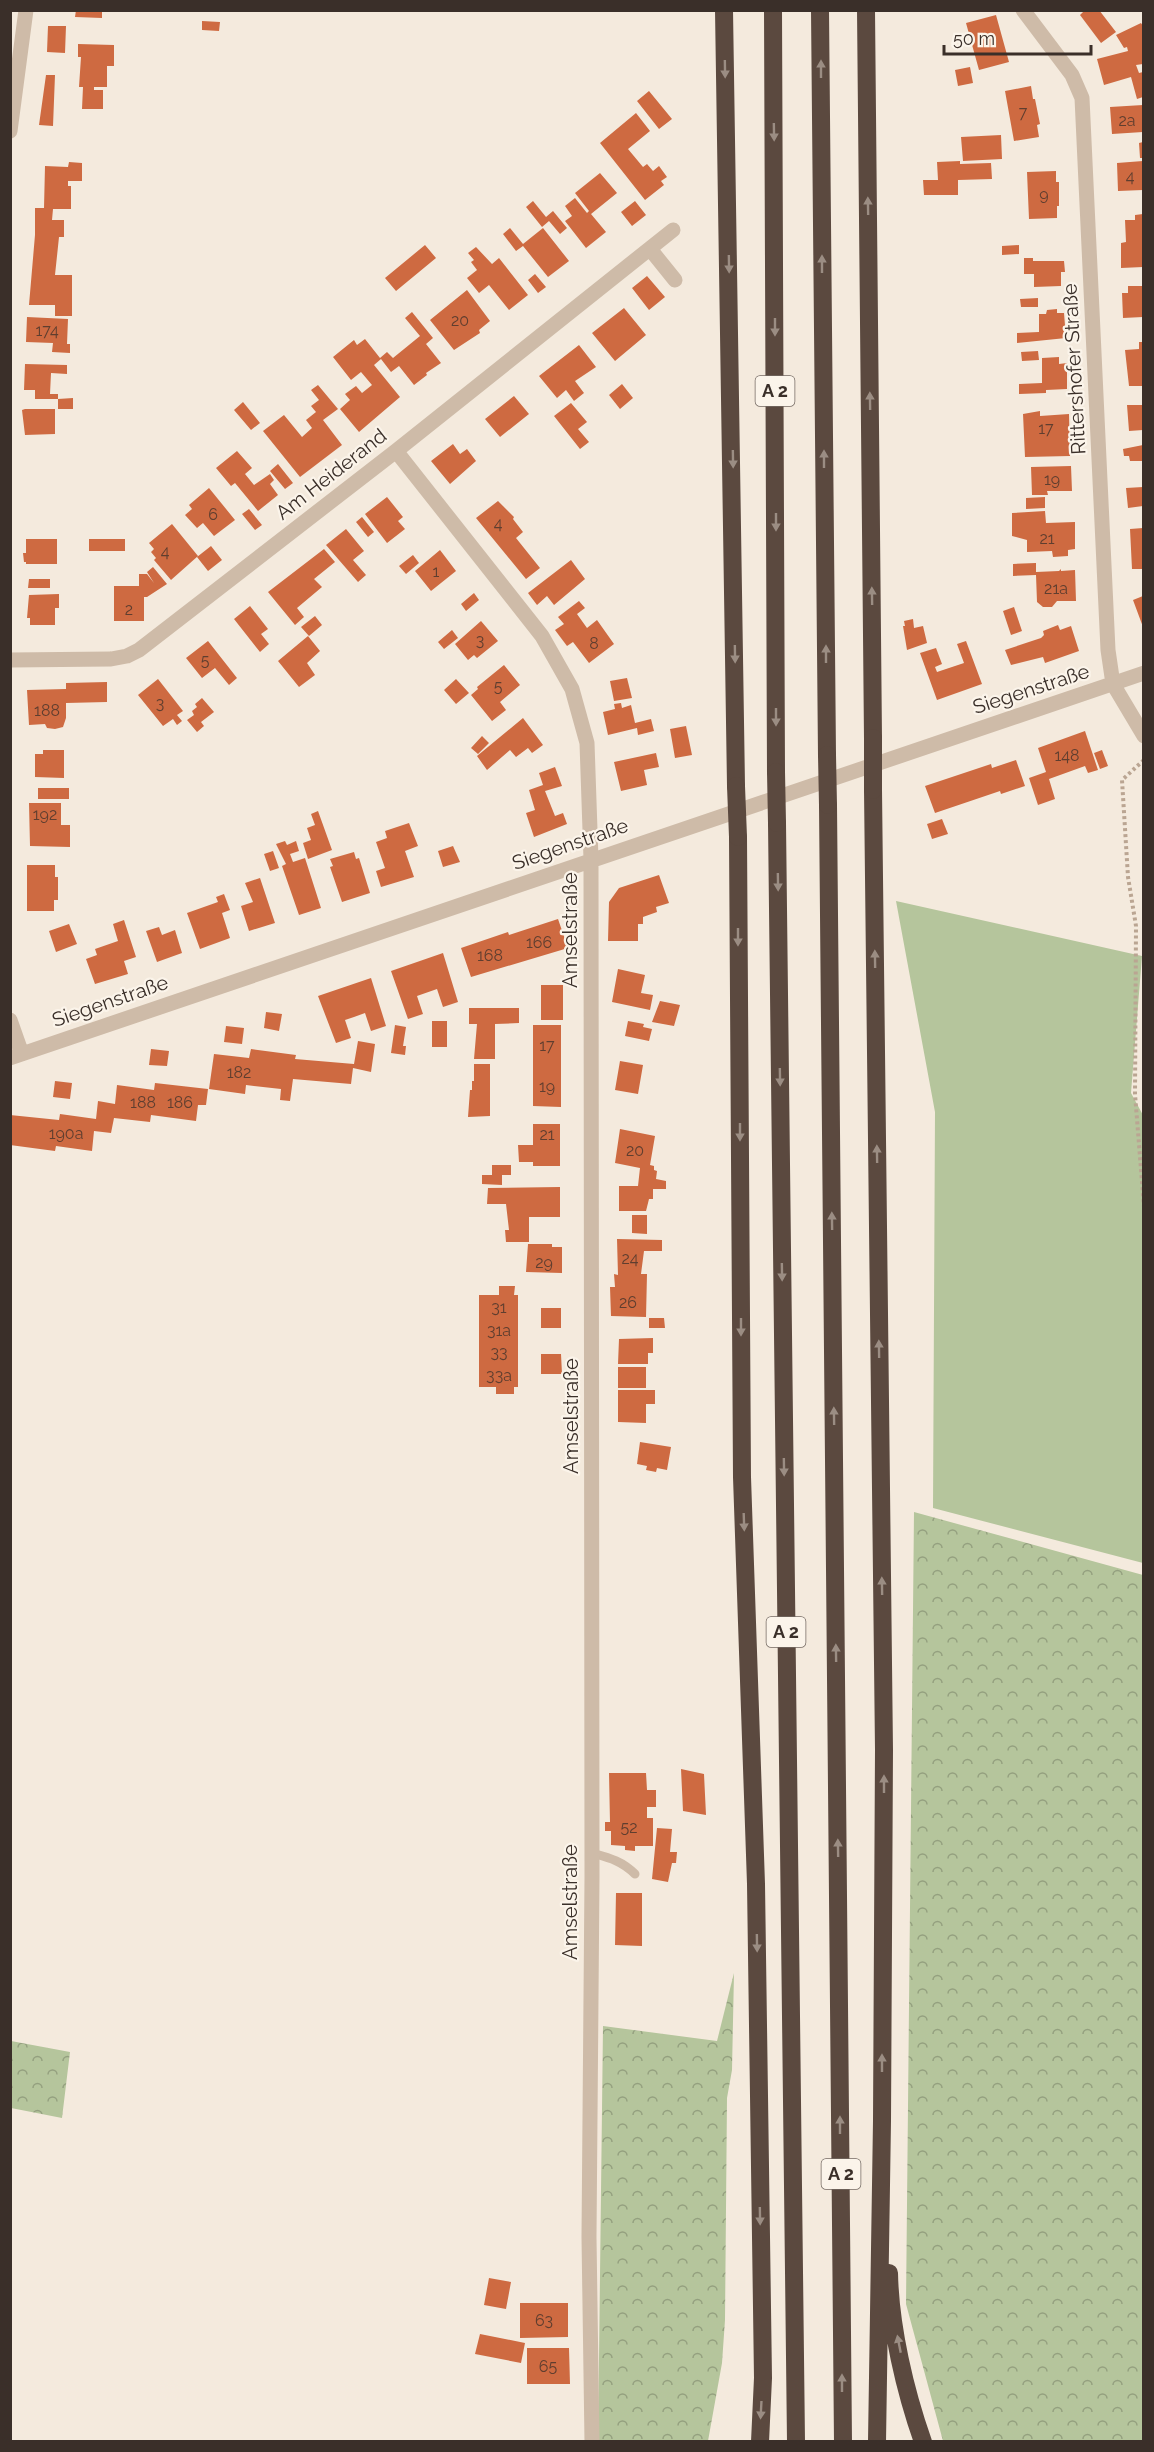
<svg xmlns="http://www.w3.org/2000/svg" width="1154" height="2452" font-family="Raleway,sans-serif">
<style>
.green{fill:#b5c59c}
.forest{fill:url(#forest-crowns)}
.building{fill:#ce6a41}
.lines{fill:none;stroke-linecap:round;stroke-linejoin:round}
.path{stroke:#baa592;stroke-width:4;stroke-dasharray:3 3;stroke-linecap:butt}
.service{stroke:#cebba8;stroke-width:9}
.minor{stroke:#cebba8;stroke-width:15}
.motorway{stroke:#5b493f;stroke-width:18}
.motorway-bridge{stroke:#5b493f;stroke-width:18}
.oneway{fill:#9b8d83}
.labels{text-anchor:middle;stroke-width:4.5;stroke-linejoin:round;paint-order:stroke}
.number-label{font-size:16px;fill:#5f3e2f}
.shield{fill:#fbf4ea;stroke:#746a63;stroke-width:1.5}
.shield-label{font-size:18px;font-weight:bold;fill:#3a2f29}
.street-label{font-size:20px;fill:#3a2f29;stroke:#fbf4ea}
</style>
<defs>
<pattern id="forest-crowns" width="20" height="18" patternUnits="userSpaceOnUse" patternTransform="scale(1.5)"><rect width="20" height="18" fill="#b5c59c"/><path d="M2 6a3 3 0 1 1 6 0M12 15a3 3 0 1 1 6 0" fill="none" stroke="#94a07f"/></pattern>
</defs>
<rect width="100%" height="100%" fill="#f4eadd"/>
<!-- green -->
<path class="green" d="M896,901L1142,956L1131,1093L1144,1117L1143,1563L933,1508L935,1112Z"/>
<!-- forest -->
<path class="forest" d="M914,1512L1143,1575V2441H943L906,2304Z
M734,1973L732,2070L727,2098L725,2320L722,2363L708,2441L598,2442L603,2026L717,2041Z
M11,2041L70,2052L62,2118L11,2108Z"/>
<!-- building -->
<path class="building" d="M76,10H102V18L75,17Z
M1085,10H1099L1116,32L1101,43L1080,15Z
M996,15L1009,62L979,70L966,23Z
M202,21L220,22L219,31L202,30Z
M1141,23L1143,26V64L1136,65L1139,73L1143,72V97L1137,99L1131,77L1104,85L1097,59L1128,51L1127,47L1124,48L1116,35Z
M48,26H66L65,53L47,52Z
M78,44L114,45V66H107V87H94V90H103V109H82L83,87H79L81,57H78Z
M970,67L973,83L958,86L955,70Z
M46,75H55L53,126L39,125Z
M1031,86L1033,99H1035L1040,124L1037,125L1039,137L1014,141L1005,91Z
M649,91L672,119L659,129L637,101Z
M1143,105V132L1112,134L1110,107Z
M636,113L650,131L628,149L643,167L647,164L653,171L659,166L667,177L661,181L664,185L645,200L600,143Z
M1001,135L1002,159L963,161L961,137Z
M1143,142V158H1140L1139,143Z
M960,161V164L991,163L992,179L958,180V195H924L923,180H938L937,162Z
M1143,161V190L1118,191L1117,163Z
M69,162L82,163V181H68V186H71V209H53L52,220H64V237H59L55,275H72V316H55V305H29L35,235V208H44L45,166L68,167Z
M1056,171V182H1059V206H1057V218L1029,219L1027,172Z
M600,173L617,193L591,214L606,232L586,248L565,221L572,216L565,206L575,198L587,213L589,211L575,193Z
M533,201L546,217L553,211L567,228L560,234L549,221L542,227L526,207Z
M635,201L646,215L632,226L621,212Z
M1143,214V267L1121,268V243L1126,242L1125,220H1135V215Z
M510,228L523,244L543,228L569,261L548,277L523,246L516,251L503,234Z
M425,245L436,258L396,291L385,278Z
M1019,245V254L1002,255V246Z
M476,247L492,264L499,258L528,295L509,310L489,285L479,293L467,278L477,270L471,262L474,260L468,253Z
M1024,258H1033V261H1064L1065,272H1061V286L1034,287V274H1024Z
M535,274L546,287L538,293L528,280Z
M647,276L665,297L649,310L632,288Z
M1128,286H1143V317L1123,318L1122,293H1128Z
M467,290L490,321L479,330L480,333L454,350L430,320Z
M1038,298V307H1021L1020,299Z
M624,308L646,335L615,361L592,333Z
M1057,309V313H1064L1066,338L1017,343V333L1039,332V314H1046L1047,310Z
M412,312L433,338L426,344L441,363L426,373L427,375L414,385L399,366L391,372L381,359L374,365L400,397L359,432L340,409L350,400L345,394L356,386L362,393L372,385L361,372L351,380L333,357L354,340L357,345L365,339L380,358L387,352L393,358L420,336L405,318Z
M27,317L68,319L67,344H70V353L52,352L53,343L26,342Z
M1139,342H1143V386H1129L1125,350L1139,349Z
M579,345L596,367L575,381L584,393L574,401L566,390L557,398L539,376Z
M1038,351L1039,360L1022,361L1021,352Z
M1059,357V364L1067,363V389L1046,390V393L1019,394V384L1042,383V358Z
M25,364L67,365V374L51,373L50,394H58V399H35V390H24Z
M622,384L633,398L620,409L609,395Z
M318,385L338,409L323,420L342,445L300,477L263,431L284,415L302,437L312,428L306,420L316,412L311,406L319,400L311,390Z
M514,396L529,414L500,437L485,419Z
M73,398V409H58V399Z
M243,402L260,423L251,430L234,410Z
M571,403L587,422L578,429L589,442L580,449L554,416Z
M1127,405H1143V430L1129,431Z
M25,409H55V434L25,435L22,410Z
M1040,411V416L1069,414L1070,456L1025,457L1023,414Z
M453,444L460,454L467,449L476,461L450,484L431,461Z
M1143,445V461H1130L1129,456H1124L1123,449Z
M237,451L252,468L245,474L254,485L270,474L274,480L270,484L278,495L258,511L235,483L231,486L216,468Z
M278,464L293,483L285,489L270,471Z
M1071,466L1072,491H1047L1048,495H1032L1031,467Z
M1143,487V506L1128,508L1126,488Z
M209,488L235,520L214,536L203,523L197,528L185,515L192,509L189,505Z
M387,497L403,517L398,521L405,529L387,543L365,514Z
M1045,497V508L1026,509V498Z
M498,501L514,517L513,519L523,532L516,538L540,568L526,579L476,518Z
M249,509L262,525L255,530L242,514Z
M1045,511L1046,523L1075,522V549L1068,550V556L1053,557L1052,551L1027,552V540L1012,536V513Z
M362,517L374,532L368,537L356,522Z
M172,524L198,556L171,580L154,560L156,558L151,552L154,549L149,543Z
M1143,528V569H1132L1130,529Z
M346,529L364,551L353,560L366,575L358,582L326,545Z
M26,539H57V564H26V562H24L23,553H26Z
M89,539H125V551H89Z
M211,546L222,560L208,571L197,557Z
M324,549L335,562L314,579L322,587L297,608L304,617L295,625L268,592Z
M440,550L456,571L431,591L415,571Z
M413,555L419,563L406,574L399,566Z
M571,560L585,579L554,605L547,596L537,605L528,593Z
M1036,563V572L1059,571L1061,569V571L1075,570L1076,601H1057L1052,607H1043L1037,602L1036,575L1013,576V564Z
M153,567L167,584L147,597H144V621H114V586H139V574H147L154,583L147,572Z
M29,579H50V588H28Z
M474,593L479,600L466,611L461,604Z
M59,594V608H55V625H30V618H27L29,595Z
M1143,596V627L1133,600Z
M579,601L585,608L577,614L587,628L597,620L614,644L589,663L573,642L567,646L555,630L564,624L558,617Z
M250,606L268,629L261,634L269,644L260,652L234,619Z
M1014,607L1022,631L1011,635L1003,611Z
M315,616L322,625L309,636L301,627Z
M913,619L914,628L923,626L927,643L907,650L903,626H905L904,621Z
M481,621L498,641L477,658L474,655L468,660L455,644Z
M1058,625L1060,630L1071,626L1079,651L1045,663L1043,657L1011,665L1005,650L1041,638L1044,635L1043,631Z
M452,630L458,638L444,649L438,642Z
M308,636L320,651L307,663L315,675L299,687L278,661Z
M208,641L237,678L229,685L215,668L202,678L186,658Z
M966,641L982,684L937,700L920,653L936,648L942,664L935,667L937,672L964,663L957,644Z
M504,665L520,685L500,702L506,710L492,721L471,695L478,689L477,687Z
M627,678L632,698L614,701L610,681Z
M158,679L183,711L177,715L182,721L177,725L173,719L163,726L138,695Z
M456,679L469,693L456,704L444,690Z
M107,682V702L66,703V718L63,727L55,729L47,728L45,724L29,725L27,690L66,689V683Z
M202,698L214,712L201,722L204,726L197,732L187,720L194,715L192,711L197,707L195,704Z
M621,703L622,708L631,705L635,723L651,719L654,731L638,735L637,728L608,735L603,712L615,709L614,704Z
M523,718L543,745L532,753L528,748L516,757L510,750L487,770L477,756Z
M686,726L692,755L675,758L670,729Z
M1085,731L1098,770L1088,773L1085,766L1049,779L1055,799L1038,805L1029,778L1046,772L1038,748Z
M482,736L489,743L478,754L471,748Z
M43,750H64V778L35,777V754H43Z
M1102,750L1108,766L1100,769L1094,753Z
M656,753L659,767L644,770L647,785L621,791L614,762Z
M1016,760L1025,786L1001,794L1000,791L935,813L925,786L991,764L992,768Z
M555,767L562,786L545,791L555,816L563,813L567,824L534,837L526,813L535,810L529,790L543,785L539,773Z
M38,788H69V799H38Z
M29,803H61V825H70V847L30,846Z
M318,811L332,850L308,859L303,843L311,840L307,828L315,825L311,814Z
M942,819L948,834L932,839L927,824Z
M409,823L418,846L405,851L414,877L381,887L376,871L385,868L376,842L387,838L385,831Z
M285,841L287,845L296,841L299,851L290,854L293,862L305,858L321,908L299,915L282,866L286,864L276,844Z
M453,846L460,862L443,867L438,851Z
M273,851L279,868L270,871L264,854Z
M354,852L356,859L359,858L370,893L342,902L330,867L333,866L330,859Z
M27,865H55V877H58V900H54V911H27Z
M659,875L669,903L656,907L657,912L643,917V924H638V941H608L609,902L619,888Z
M260,878L275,923L249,931L241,906L253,902L245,883Z
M224,894L230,910L222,913L230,938L200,949L187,913L218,902L216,897Z
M558,919L568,948L471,977L461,948L508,932L509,935Z
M124,920L136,957L124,961L128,974L95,984L86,959L97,955L95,949L118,941L113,924Z
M69,924L77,944L56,952L49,931Z
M159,927L162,935L175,930L182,953L157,962L146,931Z
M443,953L458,1002L443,1007L437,989L417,996L423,1014L408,1019L391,971Z
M618,969L645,975L641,993L653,995L650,1010L612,1002Z
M371,978L386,1026L371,1031L365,1013L354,1017L345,1020L351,1038L336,1043L318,996Z
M541,985H563V1020H541Z
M660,1001L680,1005L674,1026L652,1022Z
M469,1008H519V1023L495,1024V1059H474L477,1024H469Z
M266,1012L282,1014L279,1031L264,1028Z
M432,1021H447V1047H432Z
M628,1021L644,1024L643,1027L652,1029L649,1041L625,1036Z
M395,1025L406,1027L403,1046H406L405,1055L391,1053Z
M533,1025H561V1107L533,1106Z
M226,1026L244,1028L242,1044L224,1042Z
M358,1041L375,1044L371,1072L353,1068L351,1084L293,1079L290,1101L280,1100L281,1089L246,1085L245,1094L209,1089L214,1054L249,1058L251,1049L296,1055L295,1059L354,1064Z
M151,1049L169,1051L167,1066L149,1065Z
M620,1061L643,1065L638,1094L615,1090Z
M474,1064H490V1116L468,1117L470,1090H472V1081H474Z
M55,1081L72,1083L70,1099L53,1097Z
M155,1083L208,1089L206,1105H198L196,1121L151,1115L150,1122L114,1118L111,1133L94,1131L92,1151L56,1146L55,1151L10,1145V1115L59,1120L60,1114L96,1119L98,1101L115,1104L117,1085L154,1090Z
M533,1124H560V1166H533V1162H519L518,1145H533Z
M620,1129L655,1136L650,1165L654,1166V1170L657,1171L656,1179L666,1181V1189H653V1199H649L646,1211H619V1186H638L640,1168L615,1163Z
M492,1165H511V1175H502V1185L482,1184V1175H492Z
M560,1187V1217H529V1242H506L505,1230H509L506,1204H487L488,1188Z
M632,1215H647V1234L632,1233Z
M617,1239L662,1240V1251H644L641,1274H647L646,1317L611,1316L610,1287H615L614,1274L618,1275Z
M528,1244H552V1247H562V1273L526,1272Z
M499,1286H515L514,1295H518V1387H514V1394H496V1387H479V1295H499Z
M541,1308H561V1328H541Z
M649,1318H664L665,1328H649Z
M653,1338V1353H648V1364H618L619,1339Z
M541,1354H561L562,1374H541Z
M618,1367H646V1388H618Z
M618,1390H655V1404H646V1423L618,1422Z
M640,1442L671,1447L667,1470L657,1468L656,1472L646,1470L647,1466L637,1464Z
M681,1769L704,1774L706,1815L683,1811Z
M609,1773H646L647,1790H656V1807H647V1818H653V1846H635V1851L625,1850V1846L611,1845V1831H605V1822H610Z
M657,1828L672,1829L670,1852H677L676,1863H672L668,1882L652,1879Z
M616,1893H642V1946L615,1945Z
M489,2278L511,2282L506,2309L484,2305Z
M520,2303H568V2337L520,2338Z
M480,2334L525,2343L521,2363L475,2354Z
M527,2348H569L570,2384H527Z"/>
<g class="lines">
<!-- path -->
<path class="path" d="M1144,760L1122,780L1128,877L1136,926L1135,1094L1144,1207"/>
<!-- service -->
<path class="service" d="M592,1853C610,1858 622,1861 635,1874"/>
<!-- minor -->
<path class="minor" d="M1023,10L1072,75L1082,98L1108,650L1113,684L1144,736
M10,131L26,10
M650,249L675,280
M396,451L542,636L572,689L587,743L591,859L592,1877L589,2237L592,2442
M10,660L111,659L127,656L139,650L396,451L673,230
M10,1020L22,1054
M10,1058L1144,673"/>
<!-- motorway -->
<path class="motorway" d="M724,10L736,786
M773,10L776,772
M820,10L827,755
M866,10L873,738
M873,790L884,1750L882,2121L877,2442
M828,805L843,2442
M777,823L796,2442
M738,837L742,1477L756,1884L763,2378L760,2442
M889,2273C890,2327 905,2391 923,2442"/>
<!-- motorway-bridge -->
<path class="motorway-bridge" d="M827,755L828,805
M776,772L777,823
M736,786L738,837
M873,790V738"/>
</g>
<!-- one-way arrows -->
<defs><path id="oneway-solid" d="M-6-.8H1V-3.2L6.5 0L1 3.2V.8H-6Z" transform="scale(1.5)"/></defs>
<g class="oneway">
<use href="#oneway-solid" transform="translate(725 69) rotate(89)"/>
<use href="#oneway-solid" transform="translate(821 69) rotate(-90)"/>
<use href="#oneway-solid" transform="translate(774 132) rotate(89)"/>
<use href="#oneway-solid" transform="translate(868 206) rotate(-91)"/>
<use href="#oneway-solid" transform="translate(729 264) rotate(89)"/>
<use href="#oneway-solid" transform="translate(822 264) rotate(-90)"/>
<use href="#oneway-solid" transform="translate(775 327) rotate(90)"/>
<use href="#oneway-solid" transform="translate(870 401) rotate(-91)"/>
<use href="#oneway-solid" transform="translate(733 459) rotate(89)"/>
<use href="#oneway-solid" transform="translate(824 459) rotate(-90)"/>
<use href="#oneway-solid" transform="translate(776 522) rotate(90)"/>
<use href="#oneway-solid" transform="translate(872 596) rotate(-91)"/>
<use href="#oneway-solid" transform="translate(735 654) rotate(89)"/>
<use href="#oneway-solid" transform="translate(826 654) rotate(-90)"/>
<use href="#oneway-solid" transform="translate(776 717) rotate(90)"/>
<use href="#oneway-solid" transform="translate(778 882) rotate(89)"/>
<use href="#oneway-solid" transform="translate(738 937) rotate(90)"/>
<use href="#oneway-solid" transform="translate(875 959) rotate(-91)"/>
<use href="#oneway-solid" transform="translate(780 1077) rotate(89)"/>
<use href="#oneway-solid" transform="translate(740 1132) rotate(90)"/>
<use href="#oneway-solid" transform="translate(877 1154) rotate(-91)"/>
<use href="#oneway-solid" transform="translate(832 1221) rotate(-91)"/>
<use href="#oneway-solid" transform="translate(782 1272) rotate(89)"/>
<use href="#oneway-solid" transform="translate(741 1327) rotate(90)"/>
<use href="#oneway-solid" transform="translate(879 1349) rotate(-91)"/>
<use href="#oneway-solid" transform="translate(834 1416) rotate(-91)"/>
<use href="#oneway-solid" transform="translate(784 1467) rotate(89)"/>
<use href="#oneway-solid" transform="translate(744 1522) rotate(88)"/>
<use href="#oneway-solid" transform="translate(882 1586) rotate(-91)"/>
<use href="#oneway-solid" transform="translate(836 1653) rotate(-91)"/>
<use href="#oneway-solid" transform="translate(884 1784) rotate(-90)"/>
<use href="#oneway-solid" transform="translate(838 1848) rotate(-91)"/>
<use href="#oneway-solid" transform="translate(757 1943) rotate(89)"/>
<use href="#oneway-solid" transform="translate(882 2063) rotate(-90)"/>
<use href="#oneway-solid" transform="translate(840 2125) rotate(-90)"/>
<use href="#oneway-solid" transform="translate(760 2216) rotate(89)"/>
<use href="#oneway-solid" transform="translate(899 2344) rotate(-101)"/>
<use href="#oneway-solid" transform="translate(842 2383) rotate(-90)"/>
<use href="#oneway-solid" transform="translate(761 2410) rotate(93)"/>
</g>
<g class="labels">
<!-- number labels -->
<g class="number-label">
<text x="1023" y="118">7</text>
<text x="1127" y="126">2a</text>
<text x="1130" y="182">4</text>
<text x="1044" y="200">9</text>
<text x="460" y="326">20</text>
<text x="47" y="336">174</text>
<text x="1046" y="434">17</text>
<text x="1052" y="485">19</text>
<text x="213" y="520">6</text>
<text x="498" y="529">4</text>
<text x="1047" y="544">21</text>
<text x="165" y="557">4</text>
<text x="436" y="577">1</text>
<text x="1056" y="594">21a</text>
<text x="129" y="615">2</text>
<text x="480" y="646">3</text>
<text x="594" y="649">8</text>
<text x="205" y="666">5</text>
<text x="498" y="692">5</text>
<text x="160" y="709">3</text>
<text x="47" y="716">188</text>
<text x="1067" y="761">148</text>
<text x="45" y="820">192</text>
<text x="539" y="948">166</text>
<text x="490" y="961">168</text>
<text x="547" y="1051">17</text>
<text x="239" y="1078">182</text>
<text x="547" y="1092">19</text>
<text x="143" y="1108">188</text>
<text x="180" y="1108">186</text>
<text x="66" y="1139">190a</text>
<text x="547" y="1140">21</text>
<text x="635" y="1156">20</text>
<text x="630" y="1264">24</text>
<text x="544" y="1268">29</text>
<text x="628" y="1308">26</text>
<text x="499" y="1313">31</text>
<text x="499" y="1336">31a</text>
<text x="499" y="1358">33</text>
<text x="499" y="1381">33a</text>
<text x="629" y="1833">52</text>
<text x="544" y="2326">63</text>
<text x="548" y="2372">65</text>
</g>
<!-- shield labels -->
<g class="shield">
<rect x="755.5" y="376" width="39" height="30" rx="4.5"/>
<rect x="766.5" y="1617" width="39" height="30" rx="4.5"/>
<rect x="821.5" y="2159" width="39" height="30" rx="4.5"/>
</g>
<g class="shield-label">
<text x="775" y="397">A 2</text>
<text x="786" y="1638">A 2</text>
<text x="841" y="2180">A 2</text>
</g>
<!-- street labels -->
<g class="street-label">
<text transform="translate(1074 369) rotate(-93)" y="7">Rittershofer Straße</text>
<text transform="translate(331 474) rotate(-38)" y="7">Am Heiderand</text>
<text transform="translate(1031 689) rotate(-18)" y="7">Siegenstraße</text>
<text transform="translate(570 844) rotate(-19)" y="7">Siegenstraße</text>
<text transform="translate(570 930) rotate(-90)" y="7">Amselstraße</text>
<text transform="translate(110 1001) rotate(-19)" y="7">Siegenstraße</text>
<text transform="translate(571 1416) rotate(-90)" y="7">Amselstraße</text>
<text transform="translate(570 1902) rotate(-90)" y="7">Amselstraße</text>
</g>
</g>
<!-- border -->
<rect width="1154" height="2452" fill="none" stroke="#3a2f29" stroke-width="24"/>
<!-- scale -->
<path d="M944 45v9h147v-9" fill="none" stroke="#3a2f29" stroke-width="3"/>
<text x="953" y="45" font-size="18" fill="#3a2f29" stroke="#fbf4ea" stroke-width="4.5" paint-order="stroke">50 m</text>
</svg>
